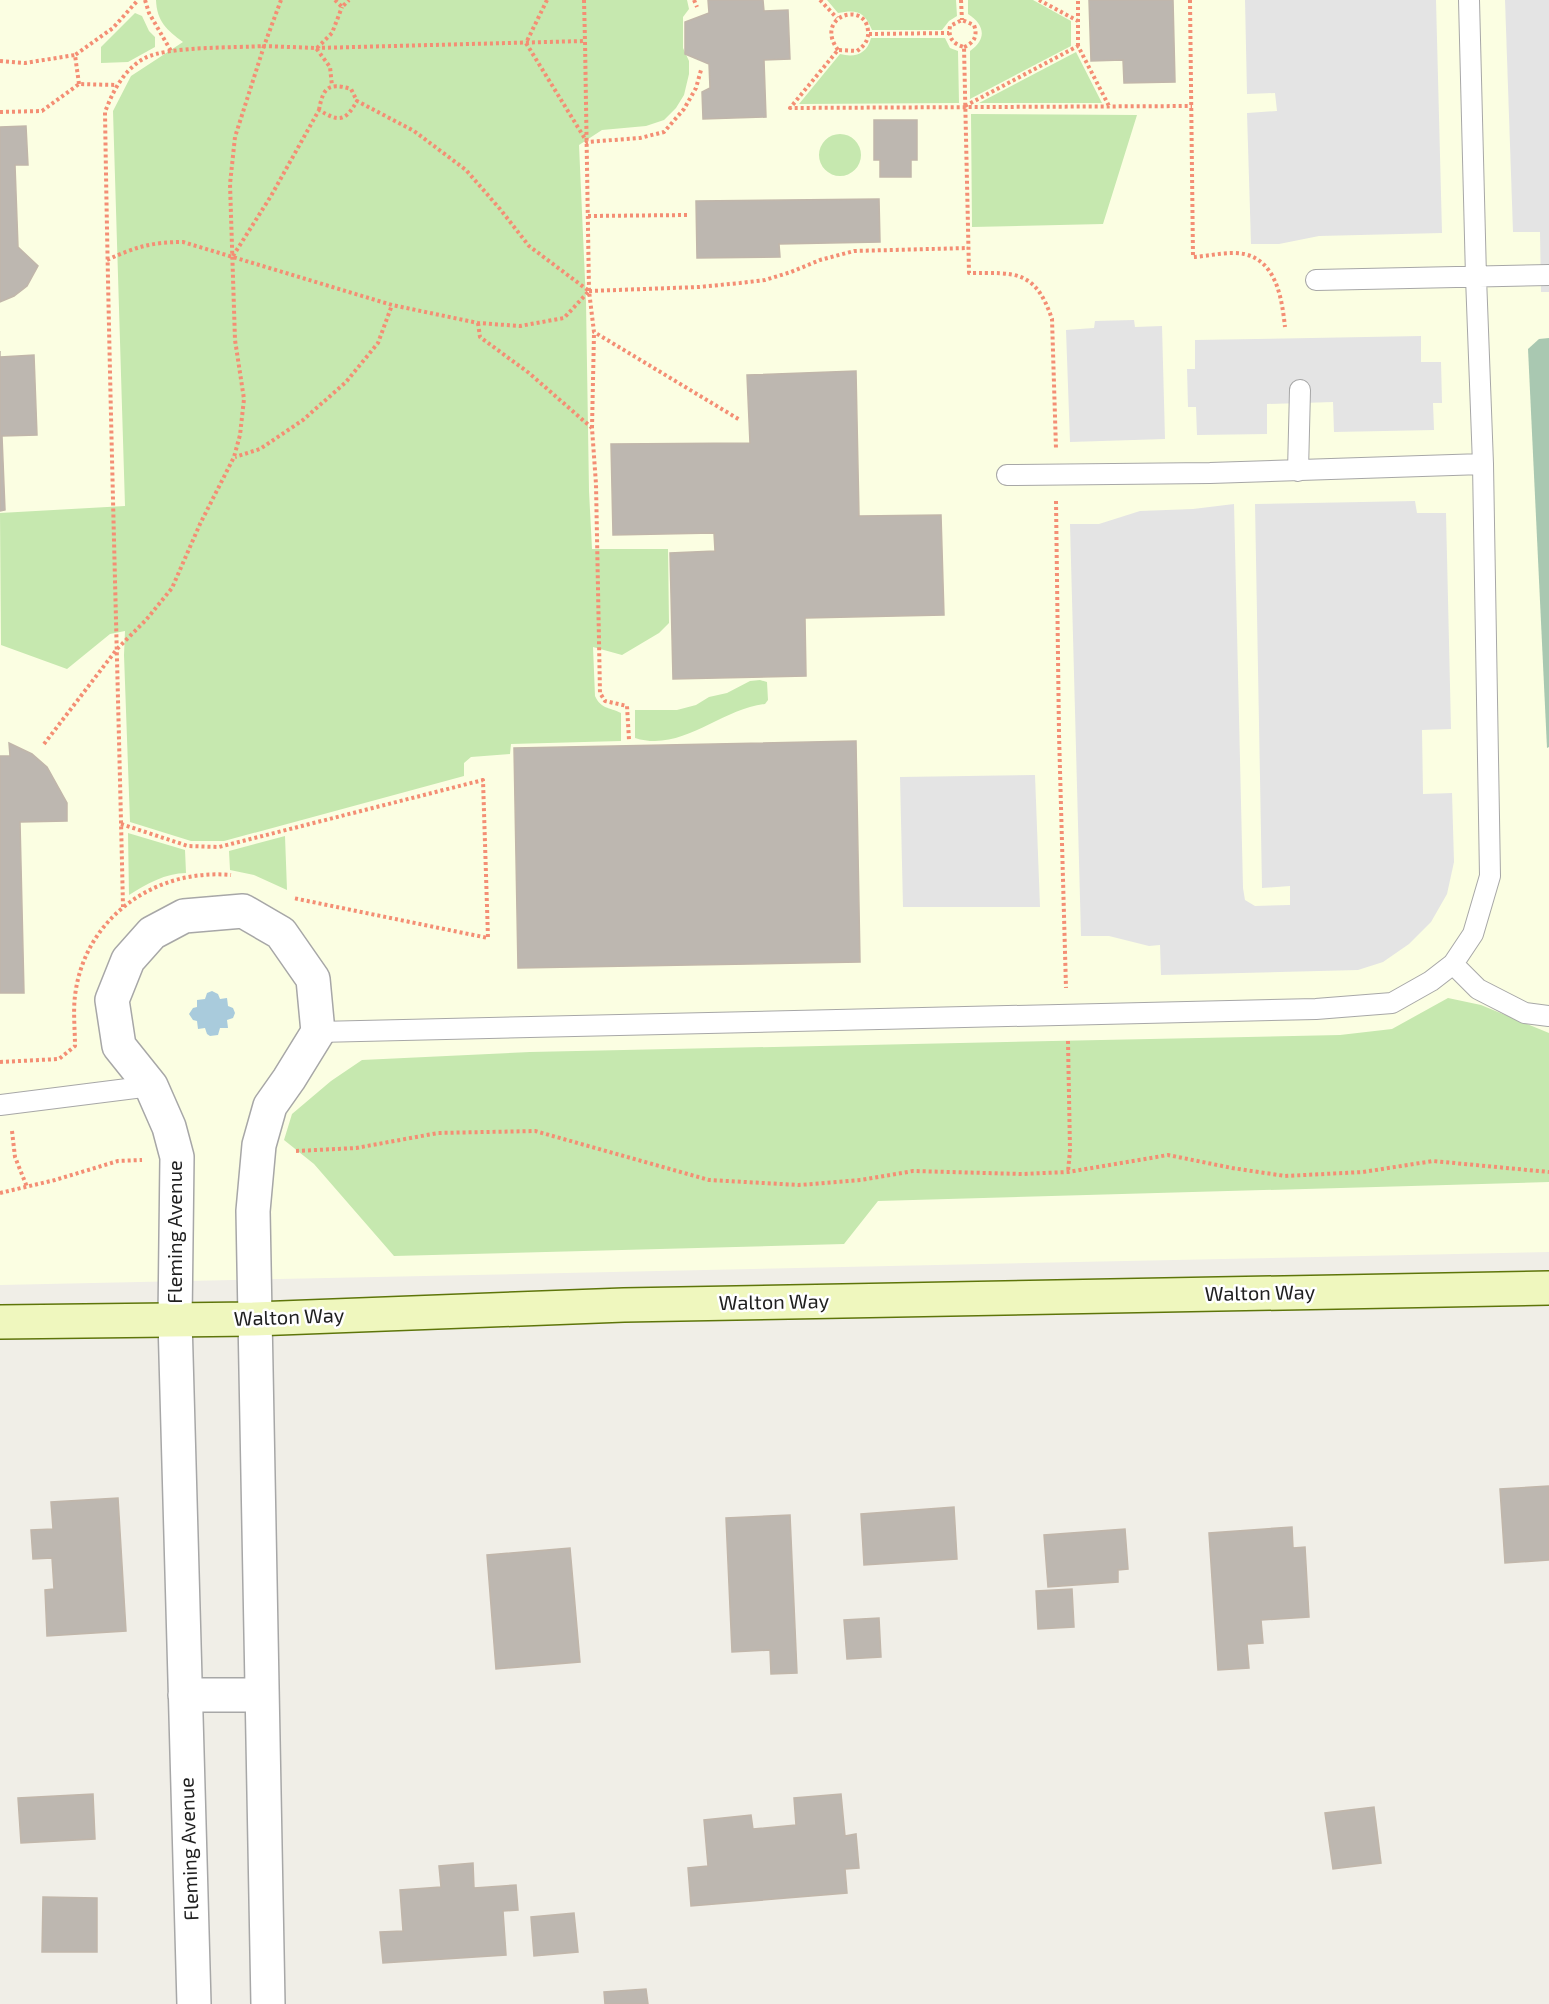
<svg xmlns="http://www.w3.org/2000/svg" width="1549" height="2004" font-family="'Exo 2',sans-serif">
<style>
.education{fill:#fbfee2}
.grass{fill:#c6e8af}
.cemetery{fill:#a9c8b1}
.parking{fill:#e4e4e4}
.water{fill:#a9cbdc}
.building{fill:#bdb7b0;stroke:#c1b6aa;stroke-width:1.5}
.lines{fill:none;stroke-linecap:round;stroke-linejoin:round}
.lane-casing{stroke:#a7a7a7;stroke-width:22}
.street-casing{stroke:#a7a7a7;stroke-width:36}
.secondary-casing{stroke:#5e750a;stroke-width:36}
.path{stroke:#f48e74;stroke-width:4;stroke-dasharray:3 3;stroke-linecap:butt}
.lane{stroke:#fff;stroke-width:20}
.street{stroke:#fff;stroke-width:33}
.secondary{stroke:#eff7be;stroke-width:33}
.labels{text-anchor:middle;stroke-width:5;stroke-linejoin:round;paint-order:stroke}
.street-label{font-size:20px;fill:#202020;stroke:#fff}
</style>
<rect width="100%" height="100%" fill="#f0eee7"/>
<!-- education -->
<path class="education" d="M0,0H1549V1252L0,1285Z"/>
<!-- grass -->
<path class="grass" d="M156,0H687L689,9L683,17V48L689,61V74L684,95L676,108L664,120L646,126L602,130L579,145L586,302L589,491L592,549H668L669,623L659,633L622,655L593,647L595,696C601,709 609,707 621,713V741L511,744L510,754L471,757L464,763V776L224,841H191L130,822L124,655L125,631L110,634L67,669L1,645L0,513L125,506L113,111L131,76L183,42C167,30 157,22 156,0Z
M827,0H956L957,16L949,21L942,30H872C865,12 857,9 838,13Z
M968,0H1033L1071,21V46L970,99V51C987,39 985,25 968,14Z
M135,13L142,16L149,31L155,37V47L128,62L101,63V47Z
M871,38H945L950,48L958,51L959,103L799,104L840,54C855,58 867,54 871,38Z
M1076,52L1102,103H979Z
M971,114L1137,115L1103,224L972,227Z
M819 155a21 21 0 1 1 42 0a21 21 0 1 1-42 0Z
M760,680L767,682L768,700L765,704C720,709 682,753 635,738V710H677L696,705L709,697L727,693L750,681Z
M128,833L185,850L186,873C166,873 146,884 129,895Z
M285,836L287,890L254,875L230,870L229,851Z
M1448,998L1481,1005L1549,1033V1182L878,1201L844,1244L394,1256L314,1164L284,1140L292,1114L331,1081L362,1060L530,1052L1340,1035L1392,1029Z"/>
<!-- cemetery -->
<path class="cemetery" d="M1549,338V747L1547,748L1528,349L1539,339Z"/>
<!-- parking -->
<path class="parking" d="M1245,0H1436L1442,233L1319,236L1279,244H1251L1247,113L1277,111L1275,93L1247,94Z
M1505,0H1549V292H1541L1540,232H1513Z
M1134,320L1135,327L1162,326L1165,439L1070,442L1066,330L1094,328L1095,321Z
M1421,336V362H1441L1442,403H1433L1434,430L1334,432L1333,402L1267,404V434L1197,435L1196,407H1188L1187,369H1195V340Z
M1415,501L1417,513H1446L1451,729L1422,730L1423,794L1452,793L1454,862L1447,894L1431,922L1409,944L1383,962L1358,970L1161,975L1160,945L1149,946L1109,936H1081L1070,524H1099L1140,511L1193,509L1234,504L1243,888L1245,900L1255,906L1290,905V886L1262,888L1255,504Z
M1035,775L1040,907H903L900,777Z"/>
<!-- water -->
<path class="water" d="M212,991L218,994L220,999L227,998L228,1006L233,1008L235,1013L233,1018L227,1020L228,1028H220L218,1035L210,1036L207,1034L205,1028L198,1029L197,1021L193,1020L189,1014L193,1008L197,1007V1000L205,999L207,993Z"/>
<!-- building -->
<path class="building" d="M708,0H763L764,11L788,10L790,59L764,60L766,117L703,119L702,92L710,88L709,64L685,54V22L709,13Z
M1089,0H1173L1175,82L1124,83L1123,60L1091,61Z
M874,120H917V160H911V177H880V160H874Z
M26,126L28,165H15L18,247L38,266L27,286L14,296L0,302V127Z
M879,199L880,242L779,244L780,257L697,258L696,201Z
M0,351V357L34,355L37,435L2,436L5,510L0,511Z
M856,371L859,516L941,515L944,615L805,618L806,676L673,679L670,553L715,551L714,533L613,535L611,444L750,443L747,375Z
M856,741L860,962L518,968L514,748Z
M9,743L32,754L47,767L67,803V821L20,822L24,993H0V756H10Z
M1549,1486V1560L1505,1563L1500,1489Z
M118,1498L126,1631L47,1636L45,1590L54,1589L52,1558L33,1559L31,1530L53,1529L51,1502Z
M954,1507L957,1559L864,1565L861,1514Z
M790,1515L797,1673L771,1674L770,1650L732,1652L726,1518Z
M1292,1527L1293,1548L1305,1547L1309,1617L1261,1620L1263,1643L1247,1644L1249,1668L1218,1670L1209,1533Z
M1125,1529L1128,1569L1118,1570V1582L1048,1587L1044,1535Z
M570,1548L580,1662L496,1669L487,1555Z
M1072,1589L1074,1627L1038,1629L1036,1591Z
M879,1618L881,1657L847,1659L844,1620Z
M93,1794L95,1839L21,1843L18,1798Z
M841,1794L845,1836L856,1834L859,1868L845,1869L847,1893L691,1906L688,1868L708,1866L704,1820L751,1815L753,1829L796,1825L794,1798Z
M1374,1807L1381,1863L1333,1869L1325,1813Z
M473,1863L474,1888L516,1885L518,1910L503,1911L506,1955L383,1963L380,1932L403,1931L400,1890L441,1887L439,1866Z
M43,1897L97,1898V1952H42Z
M574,1913L578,1952L534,1956L531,1917Z
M646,1989L648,2004H605L604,1992Z"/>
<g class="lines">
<!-- lane casing -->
<g class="lane-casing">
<path id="lane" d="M1316,280L1549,275
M1298,471L1300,390
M1007,475L1210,473L1483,464
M1453,964L1478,989L1525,1013L1549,1016
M318,1032L1316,1009L1392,1003L1431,981L1453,964L1473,934L1490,876L1483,464L1476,277L1469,0
M0,1105L151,1086"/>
</g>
<!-- street casing -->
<g class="street-casing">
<path id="street" d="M185,1695H262
M194,2004L175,1320L177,1157L169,1127L151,1086L119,1046L112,1000L128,960L152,933L184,916L243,911L281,933L313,979L318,1032L289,1079L270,1106L259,1145L253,1211L268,2004"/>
</g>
<!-- secondary casing -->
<g class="secondary-casing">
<path id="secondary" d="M0,1322L253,1319L624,1305L1549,1288"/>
</g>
<!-- path -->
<path class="path" d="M145,0L149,13L171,51
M281,0L264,46L316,48L330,67L332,86
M335,0L342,7L349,0
M547,0L526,43L587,142L640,138L664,132L684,109L696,88L701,70
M584,0L585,41
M694,0L697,7
M820,0L837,18
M961,0L962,20
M1039,0L1078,21
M1190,0L1193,257C1209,256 1229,251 1244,254C1277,261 1282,300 1285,327
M869,34L949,33
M1078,46V0
M964,47C974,43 978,36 974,25L962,20L950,26C948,38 953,44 964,47L969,273C1015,273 1035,269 1052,319L1056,449
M316,48L585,41L589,291L594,332L740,420
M317,48L332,33L342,7
M838,50C813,16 866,0 868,31C869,40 864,46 857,51L838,50L790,108L1192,106
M0,61L25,63L75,55
M79,84L75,55L113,28L138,0
M965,106L1078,46L1110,108
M319,110C323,88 328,82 351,89L357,101
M0,112L42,111L79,84L116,85
M588,216L688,215
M233,256L271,196L319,110C339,122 345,122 357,101L414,131L466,170L500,209L529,246L589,291L564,318L520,326L478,323L392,305
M107,260C135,247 152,242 183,242L392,305L378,343L346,382L303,420L260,449L235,457
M589,291L699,287L740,283L765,280L791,272L820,260L854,251L968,248
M478,323L480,337L529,373L592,428L596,484L600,693L605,701L627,706L629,740
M592,428L594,333
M1056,501L1059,734L1066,988
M44,744L117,649L146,620L172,588L200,524L234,457L240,435L244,399L235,340L230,184L235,137L264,46C236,48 168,46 145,58C124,69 113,91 105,112C109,377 117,642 123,907
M121,824L188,846L219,847L483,780L488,938L293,898
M1068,1041L1070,1150L1068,1172
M0,1062L59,1059L75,1046C75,1030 73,1012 75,996C84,918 155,868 231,875
M12,1131L15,1157L27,1187
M296,1151L356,1148L438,1133L535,1131L709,1180L799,1185L861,1180L913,1171L1022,1174L1068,1172L1168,1155L1232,1168L1285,1176L1363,1172L1433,1161L1549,1172
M0,1193L55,1180L118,1161L142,1160"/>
<!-- lane -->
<use href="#lane" class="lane"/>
<!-- street -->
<use href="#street" class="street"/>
<!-- secondary -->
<use href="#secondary" class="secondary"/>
</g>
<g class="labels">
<!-- street labels -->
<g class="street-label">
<text transform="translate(175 1232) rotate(-90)" y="7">Fleming Avenue</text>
<text transform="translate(1260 1293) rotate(-1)" y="7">Walton Way</text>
<text transform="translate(774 1302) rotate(-1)" y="7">Walton Way</text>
<text transform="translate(289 1317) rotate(-2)" y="7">Walton Way</text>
<text transform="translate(189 1849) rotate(-92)" y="7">Fleming Avenue</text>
</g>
</g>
</svg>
